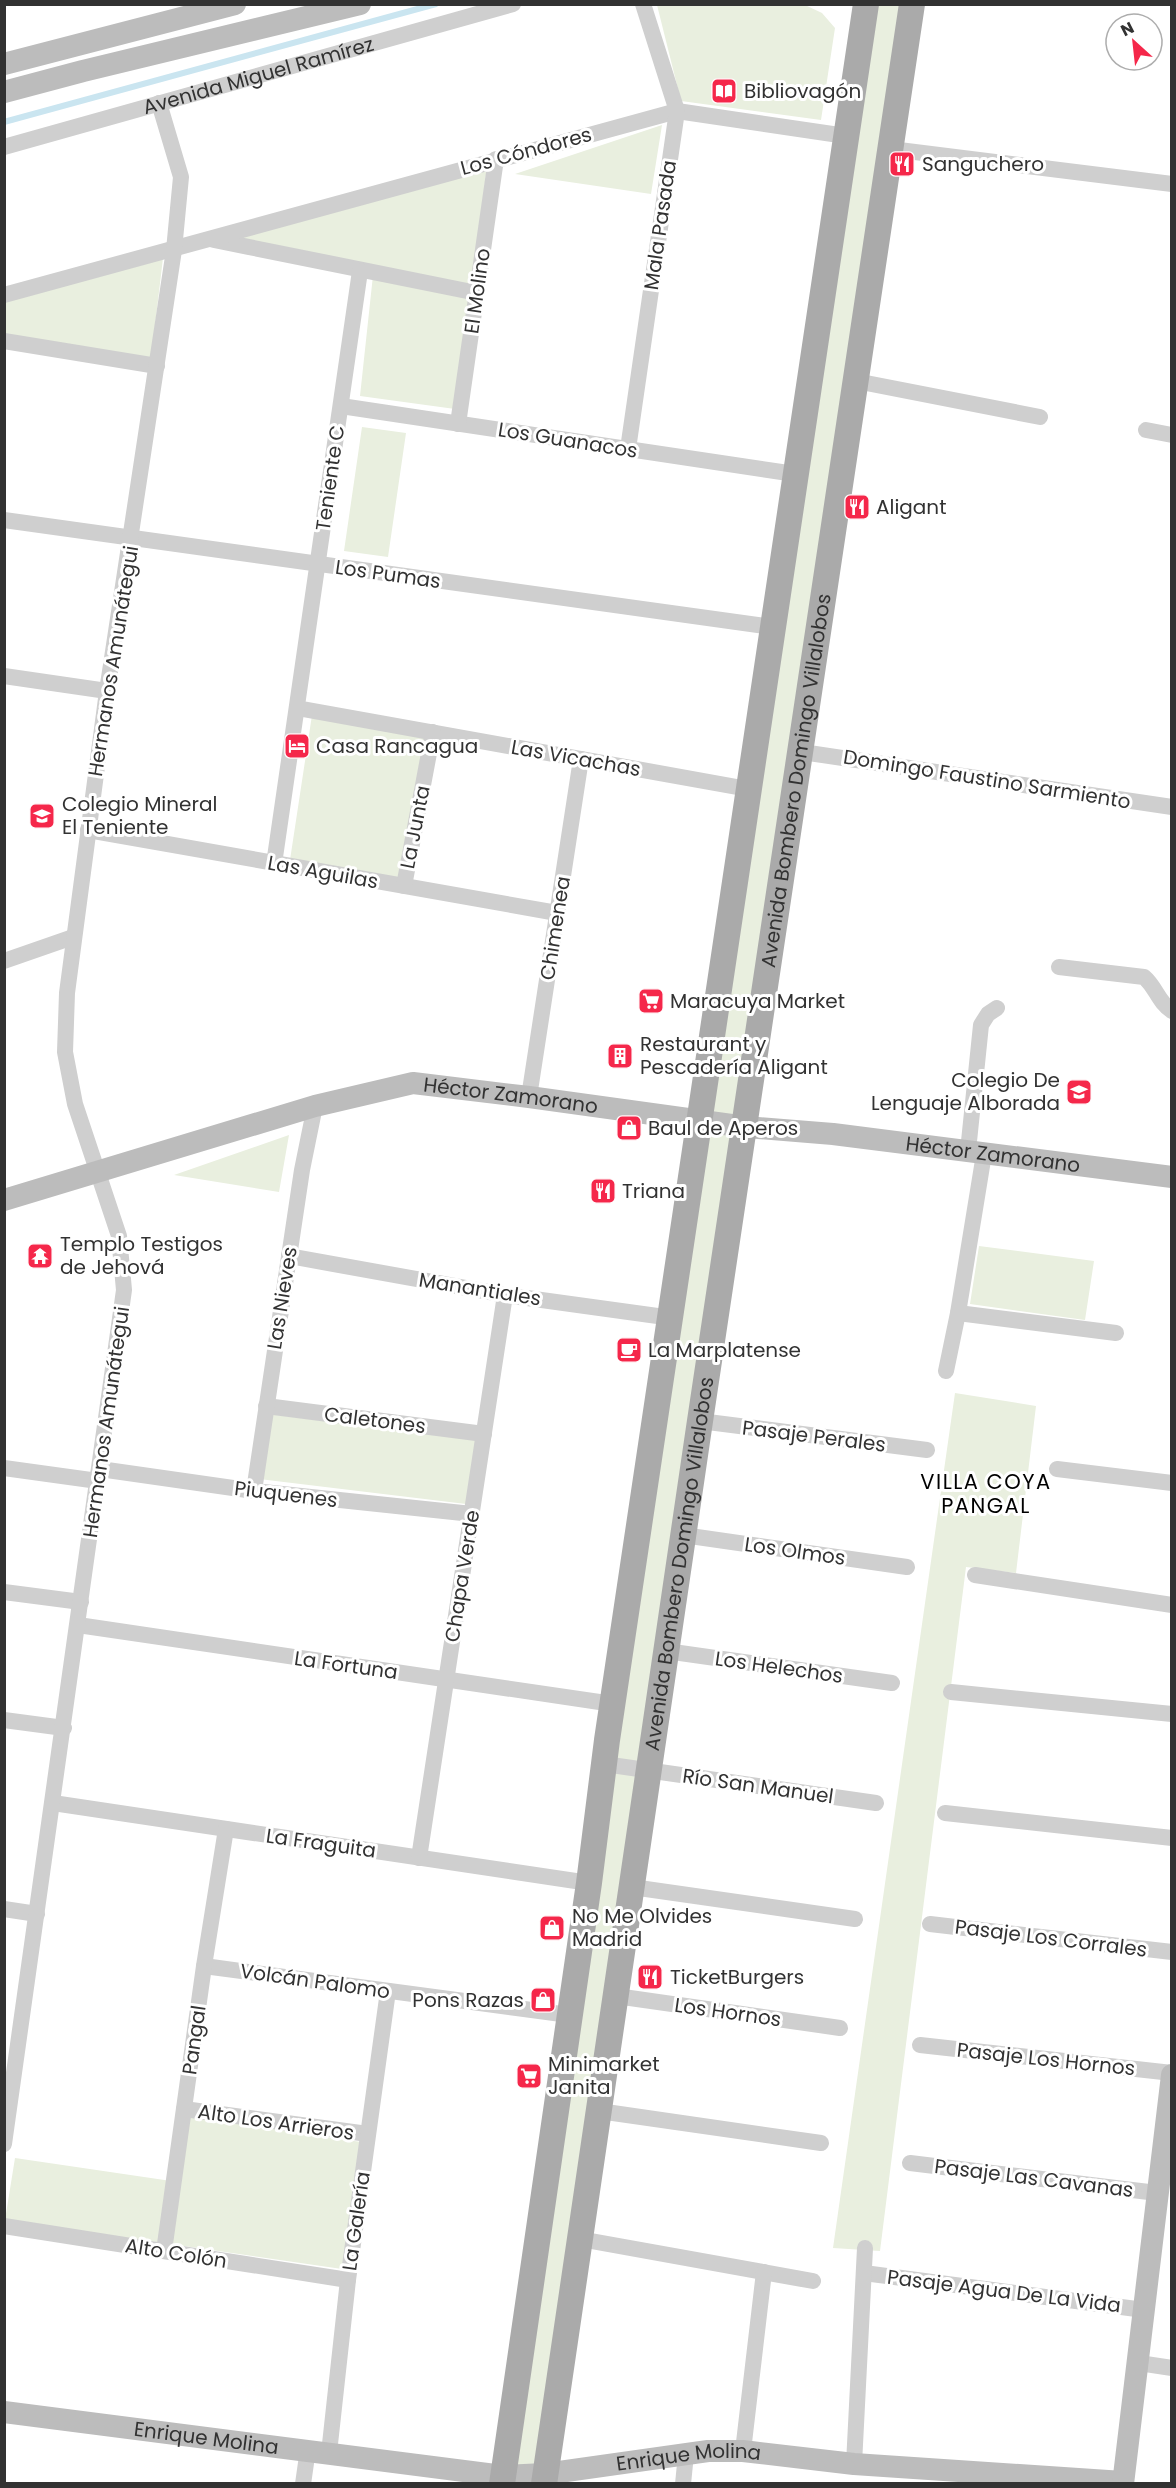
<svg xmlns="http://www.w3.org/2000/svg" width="1176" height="2488" font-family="Poppins,sans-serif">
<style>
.green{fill:#e9efdf}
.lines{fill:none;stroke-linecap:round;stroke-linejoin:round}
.stream{stroke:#cae5f0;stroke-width:6}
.street{stroke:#cfcfcf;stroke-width:16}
.secondary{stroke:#bcbcbc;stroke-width:22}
.primary{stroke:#aaa;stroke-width:26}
.labels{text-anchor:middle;stroke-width:6;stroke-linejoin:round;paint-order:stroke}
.street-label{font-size:20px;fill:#323232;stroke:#fff}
.poi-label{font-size:20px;fill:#323232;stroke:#fff;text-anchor:start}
.neighbourhood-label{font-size:21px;letter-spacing:1.5px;fill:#000;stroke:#fff}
</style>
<rect width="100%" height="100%" fill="#fff"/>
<!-- green -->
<path class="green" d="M657,5H805L822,13L835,28L821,120L681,101Z
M877,5H902L539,2483L506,2484Z
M662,125L651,194L515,174Z
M487,167L455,409L360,396L374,266L229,239Z
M163,258L151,359L5,336L4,301Z
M362,427L406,433L388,557L344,551Z
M312,715L428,735L401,880L290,860Z
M289,1135L279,1192L174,1175Z
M979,1246L1094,1261L1085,1320L970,1304Z
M955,1393L1036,1406L1016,1573L966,1567L880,2251L833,2248Z
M269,1414L476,1440L466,1504L259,1479Z
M188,2116L361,2142L342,2269L5,2220L15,2158L178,2182Z"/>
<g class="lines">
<!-- stream -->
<path class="stream" d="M4,122L436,4"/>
<!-- street -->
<g class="street">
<path id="s1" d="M4,147L513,4"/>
<path d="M891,149L1172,184"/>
<path d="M214,240L477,293"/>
<path d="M4,295L677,111L846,136"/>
<path d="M4,341L157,366"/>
<path d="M856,381L1040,417"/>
<path d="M341,406L795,474"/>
<path d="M458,424L496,159"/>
<path d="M1146,430L1172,435"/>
<path d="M628,449L677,111L643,4"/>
<path d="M4,520L772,627"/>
<path d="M4,676L107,691"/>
<path d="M297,708L748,789"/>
<path d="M802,752L1172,807"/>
<path d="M88,830L557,913"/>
<path d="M274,864L360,271"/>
<path d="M404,886L433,732"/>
<path d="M4,961L73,937"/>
<path d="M1059,967L1144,977C1156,987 1158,1002 1172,1011"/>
<path d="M529,1097L581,759"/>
<path d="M968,1151L981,1025L988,1014L997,1008"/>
<path d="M289,1256L505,1295L672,1318"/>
<path d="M958,1313L1116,1333"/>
<path d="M946,1371L958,1313L984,1154"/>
<path d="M266,1406L484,1434"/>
<path d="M700,1421L927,1450"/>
<path d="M4,1468L98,1481"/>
<path d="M100,1469L254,1491L472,1514"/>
<path d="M1057,1469L1172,1483"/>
<path d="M254,1491L302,1170L315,1106"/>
<path d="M683,1535L907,1567"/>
<path d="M975,1575L1172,1605"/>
<path d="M4,1592L81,1602"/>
<path d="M78,1625L613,1704"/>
<path d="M666,1651L892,1683"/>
<path d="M951,1692L1172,1714"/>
<path d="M4,1720L64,1728"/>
<path d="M604,1764L876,1803"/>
<path d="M53,1803L589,1883"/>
<path d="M945,1813L1172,1838"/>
<path d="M419,1858L505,1295"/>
<path d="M632,1887L855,1919"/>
<path d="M4,1909L37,1914"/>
<path d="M930,1924L1172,1952"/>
<path d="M204,1966L569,2015"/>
<path d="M616,1996L840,2028"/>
<path d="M920,2045L1172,2073"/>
<path d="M184,2109L368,2134"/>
<path d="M599,2111L821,2143"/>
<path d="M4,2144L124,1290L119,1236L75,1104L65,1052L67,993L107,691L174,250L181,177L159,103"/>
<path d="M910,2163L1157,2193"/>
<path d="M4,2226L348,2280"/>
<path d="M580,2239L813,2281"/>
<path d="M164,2251L204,1966L226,1829"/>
<path d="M864,2273L1144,2310"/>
<path d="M1139,2363L1172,2368"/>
<path d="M743,2451L764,2272"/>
<path d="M329,2453L348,2280L388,1991"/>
<path d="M854,2464L865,2248"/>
<path d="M303,2484L308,2449"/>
<path d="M683,2484L686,2454"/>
</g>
<!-- secondary -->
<g class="secondary">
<path d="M4,64L235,4"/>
<path d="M4,92L83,71L360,4"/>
<path id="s2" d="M4,1200L315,1106L413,1083L529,1097L746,1127L833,1134L1172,1177"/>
<path id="s3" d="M4,2412L503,2476L545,2474L708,2451H743L854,2464L1123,2482"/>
<path d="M1123,2484L1172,2075"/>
</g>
<!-- primary -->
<g class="primary">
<path d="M502,2484L589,1883L607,1740L866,4"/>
<path id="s4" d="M544,2484L700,1421L912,4"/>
</g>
</g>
<!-- icons -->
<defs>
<g id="library-square" transform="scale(1.35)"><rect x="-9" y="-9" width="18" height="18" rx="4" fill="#f5274a" stroke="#fff"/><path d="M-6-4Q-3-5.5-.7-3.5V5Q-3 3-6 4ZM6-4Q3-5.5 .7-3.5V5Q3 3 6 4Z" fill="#fff"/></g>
<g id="restaurant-square" transform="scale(1.35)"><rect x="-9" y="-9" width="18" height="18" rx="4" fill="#f5274a" stroke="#fff"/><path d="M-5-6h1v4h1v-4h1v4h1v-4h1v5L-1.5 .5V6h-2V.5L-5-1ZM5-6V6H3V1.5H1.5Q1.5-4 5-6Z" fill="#fff"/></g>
<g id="hotel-square" transform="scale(1.35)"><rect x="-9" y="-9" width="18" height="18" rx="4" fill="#f5274a" stroke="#fff"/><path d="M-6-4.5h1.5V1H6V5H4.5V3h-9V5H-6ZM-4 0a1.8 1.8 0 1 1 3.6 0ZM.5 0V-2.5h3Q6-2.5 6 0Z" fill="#fff"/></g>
<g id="school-square" transform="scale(1.35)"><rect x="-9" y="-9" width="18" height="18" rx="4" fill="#f5274a" stroke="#fff"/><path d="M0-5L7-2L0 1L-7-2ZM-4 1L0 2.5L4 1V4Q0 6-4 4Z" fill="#fff"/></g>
<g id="supermarket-square" transform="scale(1.35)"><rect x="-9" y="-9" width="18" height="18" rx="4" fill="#f5274a" stroke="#fff"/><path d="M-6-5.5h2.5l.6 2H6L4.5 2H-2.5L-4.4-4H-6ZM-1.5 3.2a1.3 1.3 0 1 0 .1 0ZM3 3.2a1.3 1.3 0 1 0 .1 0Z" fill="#fff"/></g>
<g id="building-square" transform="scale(1.35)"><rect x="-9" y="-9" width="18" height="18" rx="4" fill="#f5274a" stroke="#fff"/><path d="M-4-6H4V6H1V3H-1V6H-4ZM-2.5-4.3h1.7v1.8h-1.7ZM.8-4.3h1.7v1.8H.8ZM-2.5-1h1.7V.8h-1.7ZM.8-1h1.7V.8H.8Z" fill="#fff"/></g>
<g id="shop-square" transform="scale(1.35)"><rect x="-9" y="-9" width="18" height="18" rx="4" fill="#f5274a" stroke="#fff"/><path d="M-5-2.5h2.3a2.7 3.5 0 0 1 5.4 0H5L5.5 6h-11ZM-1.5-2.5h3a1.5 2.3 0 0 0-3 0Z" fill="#fff"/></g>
<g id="temple-square" transform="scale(1.35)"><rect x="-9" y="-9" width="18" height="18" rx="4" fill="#f5274a" stroke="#fff"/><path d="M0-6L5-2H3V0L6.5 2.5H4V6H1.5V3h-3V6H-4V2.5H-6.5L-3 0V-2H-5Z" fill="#fff"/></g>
<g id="cafe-square" transform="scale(1.35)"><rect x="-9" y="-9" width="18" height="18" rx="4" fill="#f5274a" stroke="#fff"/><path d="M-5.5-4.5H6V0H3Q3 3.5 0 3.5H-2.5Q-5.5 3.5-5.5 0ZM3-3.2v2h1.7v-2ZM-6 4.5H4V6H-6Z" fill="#fff"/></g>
</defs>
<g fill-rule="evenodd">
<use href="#library-square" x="724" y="91"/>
<use href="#restaurant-square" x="902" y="164"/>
<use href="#restaurant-square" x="857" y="507"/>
<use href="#hotel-square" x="297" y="746"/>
<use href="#school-square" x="42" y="816"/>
<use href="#supermarket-square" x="651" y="1001"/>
<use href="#building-square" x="620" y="1056"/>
<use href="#school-square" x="1079" y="1092"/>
<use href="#shop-square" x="629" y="1128"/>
<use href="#restaurant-square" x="603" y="1191"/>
<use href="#temple-square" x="40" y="1256"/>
<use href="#cafe-square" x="629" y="1350"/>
<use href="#shop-square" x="552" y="1928"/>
<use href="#restaurant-square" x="650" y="1977"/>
<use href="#shop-square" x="543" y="2000"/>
<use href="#supermarket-square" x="529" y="2076"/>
</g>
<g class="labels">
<!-- street labels -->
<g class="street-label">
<text dy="7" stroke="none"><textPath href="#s1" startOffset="264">Avenida Miguel Ramírez</textPath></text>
<text transform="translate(526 151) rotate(-15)" y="7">Los Cóndores</text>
<text transform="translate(660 225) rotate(-82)" y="7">Mala Pasada</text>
<text transform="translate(477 291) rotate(-82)" y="7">El Molino</text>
<text transform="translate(568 440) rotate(9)" y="7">Los Guanacos</text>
<text transform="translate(330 478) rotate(-82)" y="7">Teniente C</text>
<text transform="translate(388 574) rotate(8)" y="7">Los Pumas</text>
<text transform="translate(113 661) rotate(-81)" y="7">Hermanos Amunátegui</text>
<text transform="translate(576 758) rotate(10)" y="7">Las Vicachas</text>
<text transform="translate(987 779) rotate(9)" y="7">Domingo Faustino Sarmiento</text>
<text dy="7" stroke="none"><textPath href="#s4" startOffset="1722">Avenida Bombero Domingo Villalobos</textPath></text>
<text transform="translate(415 827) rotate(-79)" y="7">La Junta</text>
<text transform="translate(323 872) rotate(10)" y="7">Las Aguilas</text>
<text transform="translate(555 928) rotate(-81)" y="7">Chimenea</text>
<text dy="7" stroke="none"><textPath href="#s2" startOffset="524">Héctor Zamorano</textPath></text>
<text dy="7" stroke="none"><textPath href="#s2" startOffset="1010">Héctor Zamorano</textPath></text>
<text transform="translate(480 1289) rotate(9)" y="7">Manantiales</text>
<text transform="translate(282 1298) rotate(-81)" y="7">Las Nieves</text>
<text transform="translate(375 1420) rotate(7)" y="7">Caletones</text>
<text transform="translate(106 1422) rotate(-82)" y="7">Hermanos Amunátegui</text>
<text transform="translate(814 1436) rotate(7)" y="7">Pasaje Perales</text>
<text transform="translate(286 1494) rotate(7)" y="7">Piuquenes</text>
<text transform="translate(795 1551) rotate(8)" y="7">Los Olmos</text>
<text dy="7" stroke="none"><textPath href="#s4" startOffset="930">Avenida Bombero Domingo Villalobos</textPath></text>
<text transform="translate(462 1576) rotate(-81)" y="7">Chapa Verde</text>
<text transform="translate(346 1665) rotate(8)" y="7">La Fortuna</text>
<text transform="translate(779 1667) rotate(8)" y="7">Los Helechos</text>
<text transform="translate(758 1786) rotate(8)" y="7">Río San Manuel</text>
<text transform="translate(321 1843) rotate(8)" y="7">La Fraguita</text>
<text transform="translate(1051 1938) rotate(7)" y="7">Pasaje Los Corrales</text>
<text transform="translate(315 1981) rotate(8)" y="7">Volcán Palomo</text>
<text transform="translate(728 2012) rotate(8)" y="7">Los Hornos</text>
<text transform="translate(194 2040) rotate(-82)" y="7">Pangal</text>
<text transform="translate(1046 2059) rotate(6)" y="7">Pasaje Los Hornos</text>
<text transform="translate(276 2122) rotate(8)" y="7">Alto Los Arrieros</text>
<text transform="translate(1034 2178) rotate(7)" y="7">Pasaje Las Cavanas</text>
<text transform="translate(356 2221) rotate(-82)" y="7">La Galería</text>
<text transform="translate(176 2253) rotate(9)" y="7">Alto Colón</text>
<text transform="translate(1004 2291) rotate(7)" y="7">Pasaje Agua De La Vida</text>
<text dy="7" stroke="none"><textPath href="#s3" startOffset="204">Enrique Molina</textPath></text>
<text dy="7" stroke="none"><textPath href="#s3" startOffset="690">Enrique Molina</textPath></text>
</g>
<!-- poi labels -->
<g class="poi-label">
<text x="744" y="98">Bibliovagón</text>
<text x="922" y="171">Sanguchero</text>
<text x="876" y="514">Aligant</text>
<text x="316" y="753">Casa Rancagua</text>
<text x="62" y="811">Colegio Mineral<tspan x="62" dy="23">El Teniente</tspan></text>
<text x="670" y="1008">Maracuya Market</text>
<text x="640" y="1051">Restaurant y<tspan x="640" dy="23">Pescadería Aligant</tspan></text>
<text x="1060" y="1087" text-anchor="end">Colegio De<tspan x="1060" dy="23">Lenguaje Alborada</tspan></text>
<text x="648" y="1135">Baul de Aperos</text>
<text x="622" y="1198">Triana</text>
<text x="60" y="1251">Templo Testigos<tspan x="60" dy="23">de Jehová</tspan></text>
<text x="648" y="1357">La Marplatense</text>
<text x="572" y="1923">No Me Olvides<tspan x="572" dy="23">Madrid</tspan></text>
<text x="670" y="1984">TicketBurgers</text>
<text x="524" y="2007" text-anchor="end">Pons Razas</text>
<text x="548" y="2071">Minimarket<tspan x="548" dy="23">Janita</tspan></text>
</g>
<!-- neighbourhood labels -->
<g class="neighbourhood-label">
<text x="986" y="1489">VILLA COYA<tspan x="986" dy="24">PANGAL</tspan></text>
</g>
</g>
<!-- border -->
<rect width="1176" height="2488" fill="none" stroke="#323232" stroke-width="12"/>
<!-- north arrow -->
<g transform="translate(1134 42) rotate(333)"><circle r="28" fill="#ffffff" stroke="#adadad" stroke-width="1.5"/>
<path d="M0-4.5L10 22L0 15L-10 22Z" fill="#f5274a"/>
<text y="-9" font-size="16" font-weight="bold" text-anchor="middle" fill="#323232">N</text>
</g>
</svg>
